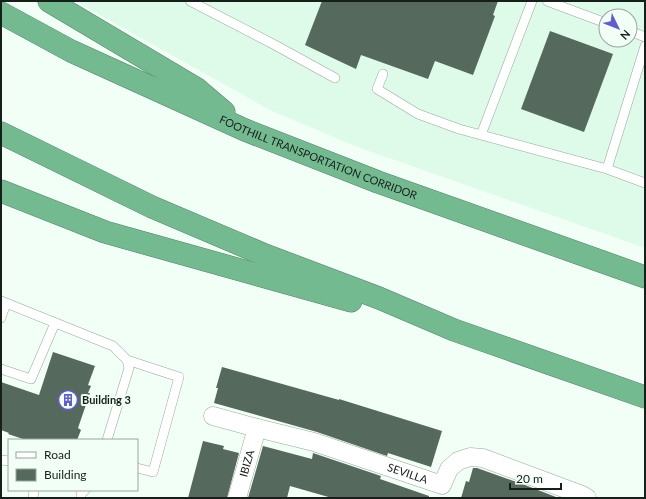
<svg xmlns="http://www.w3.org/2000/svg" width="646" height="499" font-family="Lato,sans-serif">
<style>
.built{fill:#ddfbe8;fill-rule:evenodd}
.building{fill:#56695d}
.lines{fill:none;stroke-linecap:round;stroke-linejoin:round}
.service-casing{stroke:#94a99b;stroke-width:10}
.minor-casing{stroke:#94a99b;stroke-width:19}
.motorway-casing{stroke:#538467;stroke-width:23}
.service{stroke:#fff;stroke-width:9}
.minor{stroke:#fff;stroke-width:18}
.motorway{stroke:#74ba91;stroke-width:22}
.labels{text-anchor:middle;stroke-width:4;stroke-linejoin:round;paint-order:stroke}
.street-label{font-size:11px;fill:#171f1a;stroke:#f1fff6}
.poi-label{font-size:11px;font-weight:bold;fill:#171f1a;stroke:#f1fff6;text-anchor:start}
</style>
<rect width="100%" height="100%" fill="#f1fff6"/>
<!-- built -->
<path class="built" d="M77,1H645V248L355,146L272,111L89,9ZM606,16H630V40H606Z"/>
<!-- building -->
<path class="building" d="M322,1H498L493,15L495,16L473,75L435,61L428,79L361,55L356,69L305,45Z
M550,31L613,54L584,132L521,109Z
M53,352L95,366L88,385L91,386L88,393H90L78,428L81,430L77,440H26L8,434L9,433L1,430V382L39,395Z
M222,367L339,400V399L442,431L431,467L388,453L387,456L317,432L214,403L218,388H216Z
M203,441L224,446L223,449L239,453L227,498H188Z
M263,446L312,459L313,453L381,476L380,479L429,496V498H332L290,486L287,498H248Z
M473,468H477L525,485L556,497V498H461L466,481L469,482Z"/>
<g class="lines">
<!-- service casing -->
<g class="service-casing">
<path id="service" d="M190,1L275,45L335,78
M547,1L606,23
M630,31L645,37
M383,74L377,89L418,114L459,129L607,169L645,183
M481,135L532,1
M607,169L645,46
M1,301L113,346L127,360L129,368L107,440
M1,318L6,303
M127,360L179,377L153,472L137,468
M1,369L31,379L55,323
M1,460L9,461
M33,498L34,490
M81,498V494L85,490"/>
</g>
<!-- minor casing -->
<g class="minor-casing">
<g id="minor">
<path id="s1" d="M213,416L257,428L314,442L442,485L449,469L458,461L470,457L483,458L582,495L587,498"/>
<path id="s2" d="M237,498L257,428"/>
</g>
</g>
<!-- motorway casing -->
<g class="motorway-casing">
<g id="motorway">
<path d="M49,1L197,89L224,112"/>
<path id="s3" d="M1,13L71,51L245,130L378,182L645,277"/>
<path d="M1,133L152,207L265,255L379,298L454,330L645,397"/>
<path d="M1,191L105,232L351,301"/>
</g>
</g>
<!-- service -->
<use href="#service" class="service"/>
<!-- minor -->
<use href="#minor" class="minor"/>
<!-- motorway -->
<use href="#motorway" class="motorway"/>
</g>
<!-- icons -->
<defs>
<g id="building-ring" transform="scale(1)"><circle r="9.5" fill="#f1fff6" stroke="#615bd4" stroke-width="1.5"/><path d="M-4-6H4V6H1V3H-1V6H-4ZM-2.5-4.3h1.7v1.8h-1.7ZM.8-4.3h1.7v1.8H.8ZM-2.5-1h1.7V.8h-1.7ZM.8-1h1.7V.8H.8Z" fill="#615bd4"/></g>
</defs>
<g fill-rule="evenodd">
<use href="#building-ring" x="68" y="400"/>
</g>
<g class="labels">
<!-- street labels -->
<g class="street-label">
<text dy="4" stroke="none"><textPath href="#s3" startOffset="349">FOOTHILL TRANSPORTATION CORRIDOR</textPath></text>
<text dy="4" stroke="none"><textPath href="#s2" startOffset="36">IBIZA</textPath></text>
<text dy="4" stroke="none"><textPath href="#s1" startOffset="203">SEVILLA</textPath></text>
</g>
<!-- poi labels -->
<g class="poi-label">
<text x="82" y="404">Building 3</text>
</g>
</g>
<!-- border -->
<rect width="646" height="499" fill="none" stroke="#171f1a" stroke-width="4"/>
<!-- legend -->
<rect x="8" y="439" width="130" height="52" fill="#f1fff6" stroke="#9aa59e"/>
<rect x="16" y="452" width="20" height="6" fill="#ffffff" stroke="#9aa59e"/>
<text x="44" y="459" font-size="12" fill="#171f1a">Road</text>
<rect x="16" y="469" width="20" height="12" fill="#56695d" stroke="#9aa59e"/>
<text x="44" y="479" font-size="12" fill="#171f1a">Building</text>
<!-- north arrow -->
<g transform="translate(618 28) rotate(133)"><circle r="19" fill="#f1fff6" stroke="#9aa59e"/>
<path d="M0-3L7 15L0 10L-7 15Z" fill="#615bd4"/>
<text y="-6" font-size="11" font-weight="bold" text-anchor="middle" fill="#171f1a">N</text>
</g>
<!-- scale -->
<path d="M510 483v6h51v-6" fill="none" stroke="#171f1a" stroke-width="2"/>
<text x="516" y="483" font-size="12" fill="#171f1a" stroke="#f1fff6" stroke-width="3" paint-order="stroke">20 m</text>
</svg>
